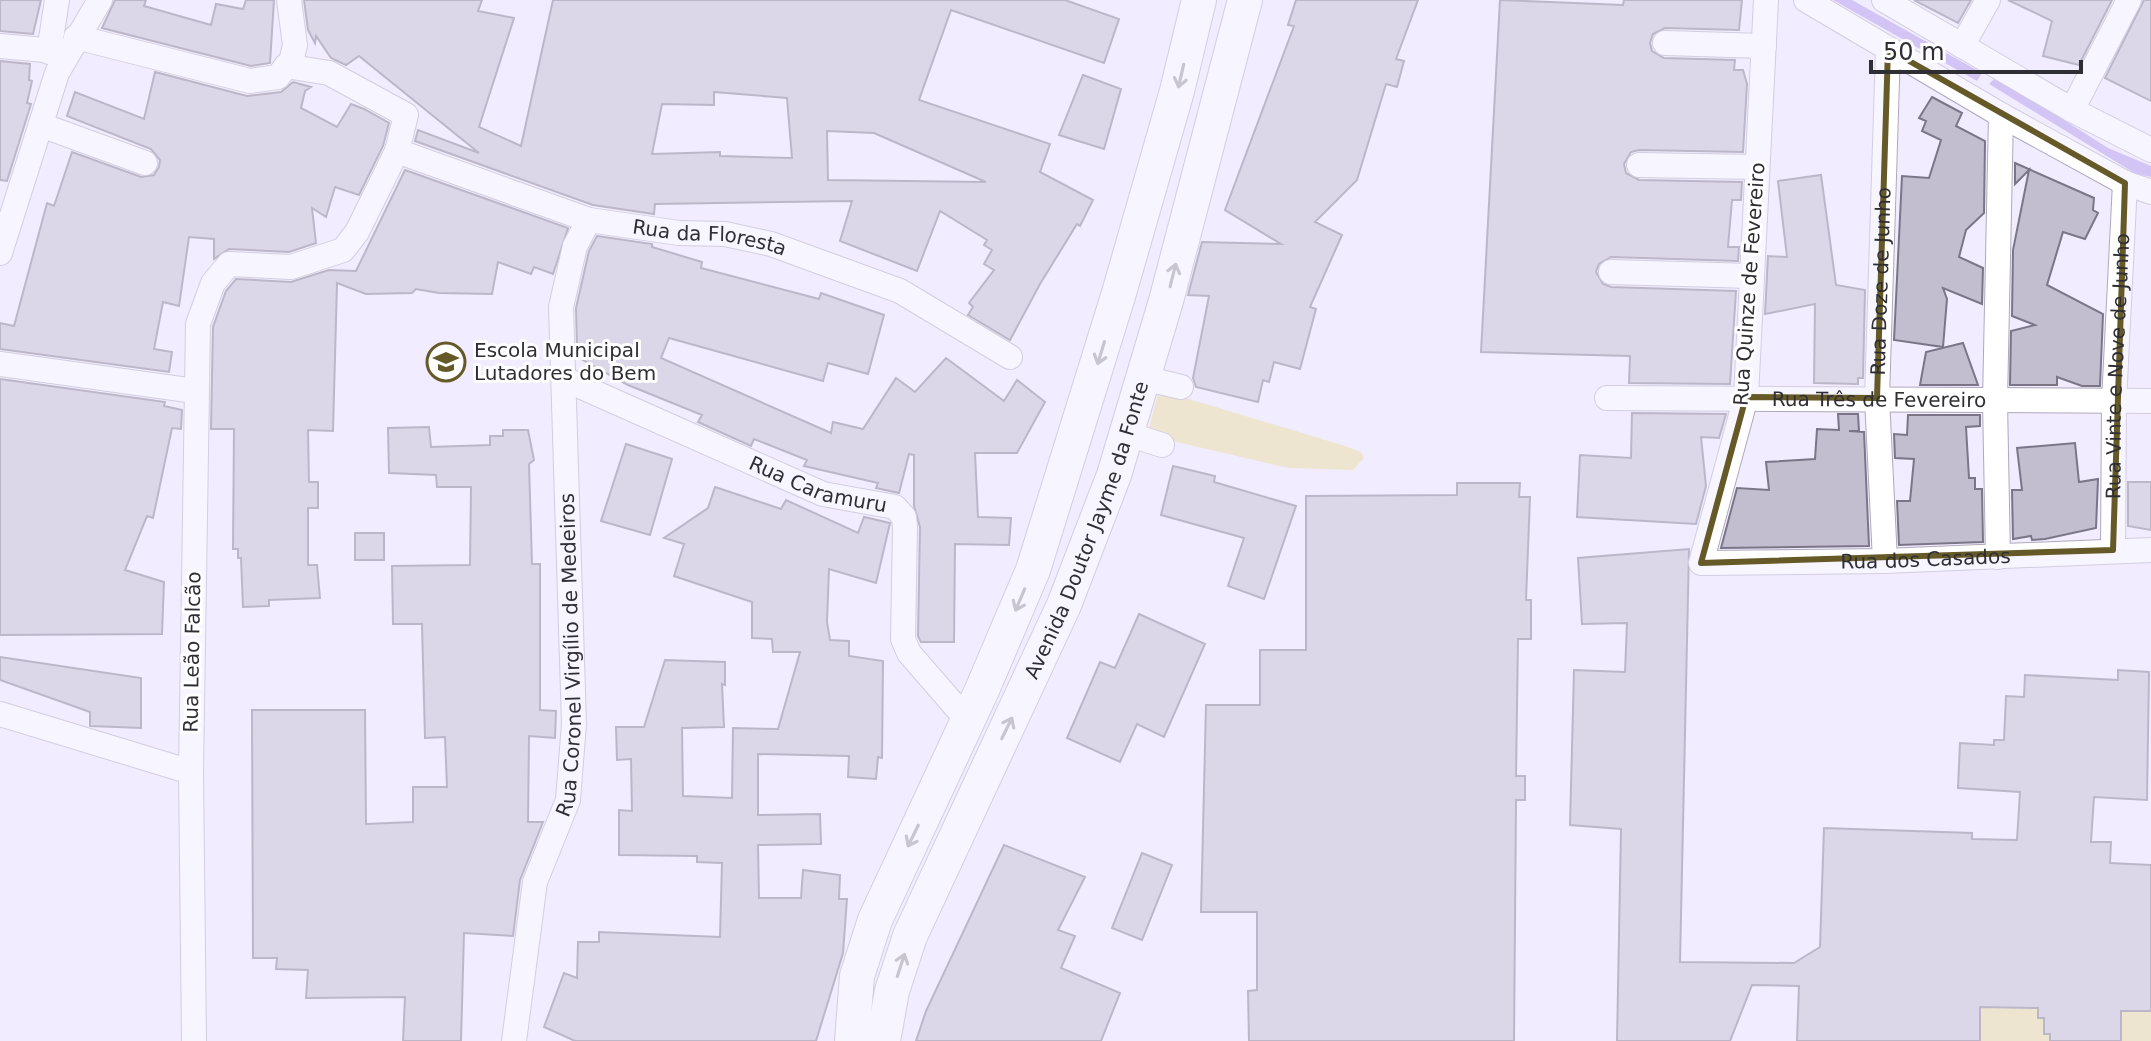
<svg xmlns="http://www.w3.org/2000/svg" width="2151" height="1041" font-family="'DejaVu Sans',sans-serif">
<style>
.green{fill:#eadb9a}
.water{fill:#ae92e9}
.building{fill:#c2bdcf;stroke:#7b7687;stroke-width:2;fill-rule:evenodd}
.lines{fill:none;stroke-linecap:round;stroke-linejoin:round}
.minor-casing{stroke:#aea9bb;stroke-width:26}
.secondary-casing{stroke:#aea9bb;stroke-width:36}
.minor{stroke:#fff;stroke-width:24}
.secondary{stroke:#fff;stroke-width:34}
.oneway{stroke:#98969a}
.marked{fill:none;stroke:#655a27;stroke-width:6;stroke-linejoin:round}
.labels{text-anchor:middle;stroke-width:6;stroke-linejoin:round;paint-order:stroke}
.street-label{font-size:20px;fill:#302e35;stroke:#fff}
.poi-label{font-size:20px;fill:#302e35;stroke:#fff;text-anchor:start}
</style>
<rect width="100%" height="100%" fill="#f1ecff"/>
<!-- green -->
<path class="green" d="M1159,390L1342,445L1361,452L1364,458L1353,470L1288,468L1147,435Z
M1980,1007L2038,1008V1018H2044L2045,1033L2050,1034V1041H1980Z
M2121,1011H2151V1041H2121Z"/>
<!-- water -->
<path class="water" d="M1833,0H1852L1982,73L1977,81Z
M1996,77L2108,148L2151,166V177L2136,174L1989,84Z"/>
<!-- building -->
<path class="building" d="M0,0H41L33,34L0,31Z
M115,0H146L144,6L211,25L216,4L243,9L246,0H274L270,63L251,66L102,28Z
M304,0H482L478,11L514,18L479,127L521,146L553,0H1065L1119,19L1104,63L951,10L919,100L1050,144L1040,172L1093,200L1080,226L1077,224L1040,284L1010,340L968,315L973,307L969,303L994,270L984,264L992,250L984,245L987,240L940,211L917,271L840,241L852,201L655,204L654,214L593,205L415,141L418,130L479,153L359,56L346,65L331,58L316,36L315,43L308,30ZM714,92L787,98L792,158L720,156V152L652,154L662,104L714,105ZM827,131L874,133L986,182L828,180Z
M1296,0H1418L1396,59L1404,61L1397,87L1386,84L1357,180L1315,222L1342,235L1310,307L1316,309L1300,369L1274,362L1269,382L1263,380L1258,402L1196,387L1193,378L1209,296L1188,295L1202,242L1281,244L1225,210L1294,26L1288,25Z
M1500,0L1623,5L1624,0H1742L1739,30L1665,28L1653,34L1650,43L1652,51L1664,58L1735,60L1734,70H1743L1747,84L1743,152L1639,150L1631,152L1624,164L1626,173L1639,180L1742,182L1741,200H1732L1728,247H1739L1738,261L1611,257L1599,264L1596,272L1603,284L1611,287L1736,291L1730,384L1629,383L1630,356L1481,352Z
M1914,0H1971L1958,23Z
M2008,0H2112L2079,65L2043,56L2052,21Z
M2144,0H2151V101L2105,78Z
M0,61L30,64L29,80L32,81L27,103L31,104L7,181L0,180Z
M155,72L247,96L281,92L293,82L311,87L305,91L301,108L337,127L351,104L364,109L389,123L383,146L359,195L335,187L326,217L312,208L316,243L289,252L229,249L214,259V239L189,237L179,306L163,302L154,349L172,352L169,372L0,349V323L14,326L47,203L54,206L72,152L141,177L154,175L159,167L160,160L151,149L67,116L75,92L144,119Z
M1083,75L1121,89L1104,149L1059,135Z
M1932,97L1962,113L1956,126L1985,141L1984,213L1966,230L1959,257L1983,268L1982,304L1943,288L1947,299L1943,347L1894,340L1902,176L1929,178L1941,140L1922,131L1926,121L1919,118Z
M2015,163L2094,198L2093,210L2098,213L2085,239L2063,232L2047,285L2103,314L2100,386H2082L2057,377V385H2010L2011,331L2035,325L2012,316L2013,250L2029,170L2015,184Z
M405,170L568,228L553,274L534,267L531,274L498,262L492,294L439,293L416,289L412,293L366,294L337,283L333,431L308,430L309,482H318V508H308V565H317L320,598L269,600V606L243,607L241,558H238V549H233L234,429H211L213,327L226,291L236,279L291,282L329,270L356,271Z
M1821,175L1836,285L1865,290L1863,378H1858V384L1814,383L1815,304L1765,314L1768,256L1787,257L1778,181Z
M597,236L652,244V247L702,262L701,268L819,299L821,293L884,315L868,374L828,363L823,381L669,338L661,358L831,433L833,422L863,429L896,378L915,392L946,358L1004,401L1017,380L1045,402L1017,453H975L978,517L1011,518L1009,545L955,544L954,642H921L918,636L920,527L914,506V455L909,454L899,493L876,488L878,483L804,466L807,460L754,439L751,446L698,422L702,415L628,385L583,360L586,352L577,347L576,308L589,251Z
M1963,343L1978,385H1920L1926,352Z
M0,379L165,402L164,406L182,410L181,429L172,428L153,518L147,516L125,570L164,582L162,634L0,635Z
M1632,413L1726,414L1719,438L1701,437L1706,486L1696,524L1577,517L1580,455L1631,458Z
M1838,414H1858L1859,431H1849L1864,432L1869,546L1721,548L1737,488L1769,490L1766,462L1815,459L1817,429L1839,430Z
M1908,415H1980V426L1966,427L1969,478H1975V489H1982L1983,542L1899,545L1897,501H1910L1914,459L1895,458L1894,434L1907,435Z
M429,427L431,447L490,445V436H503V430H528L534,460L529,464L532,564H540V710L556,711L555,738L529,736L528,822H543L520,880L513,936L464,933L461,1041H403L405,997L306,998L308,970L276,969L277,958H253L252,710H365L366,824L413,822V787H447L445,737L425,738L422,624H393L392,566L470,565L471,487H437L436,475L389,473L388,428Z
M2075,443L2079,482L2098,479L2096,528L2045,539L2032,540L2031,536L2013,539L2012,490H2022L2017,448Z
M626,444L672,459L650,535L601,521Z
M1173,466L1215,476L1214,482L1296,506L1264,599L1228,586L1244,538L1161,515Z
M2128,482H2151V530L2128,526Z
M1457,483H1520L1519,497H1530L1526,600H1531V639H1518L1516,776H1525V800H1516L1514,1041H1249L1248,991L1257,990V912H1201L1206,705H1260V650H1306V496L1457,495Z
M715,487L781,509L786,500L858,533L864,517L890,523L876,583L829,569L827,622L830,640L849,641V656L883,661L882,758L878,757L876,779L848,777L849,756L758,754V815L820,814L821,844L758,845L759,898H801L803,870L840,875L839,899H847L843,953L816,1041H575L544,1027L564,973L577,978L578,942H599V932L720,937L722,863L697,862V856L619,855V810L632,811L631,759L617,760L616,727H644L665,660L725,662V685L722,684L724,727L682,728L683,796L732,798L733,728L778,729L800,652H773L772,639L752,638V602L674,576L684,544L664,538L708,508Z
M355,533H384V560H355Z
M1689,549L1680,962L1794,963L1820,947L1824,828L1972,833V839L2017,840L2020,792L1958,788L1960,743L1994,745V740H2004L2006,696L2024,697L2025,675L2118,680V670L2149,672L2147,800L2094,797L2091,842H2111L2110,863L2151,865V1011H2121V1041H2050V1034H2044V1018H2038V1008L1980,1007V1041H1797L1799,986L1752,985L1730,1041H1617L1621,829L1570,825L1574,670L1625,672L1627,623L1582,624L1578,558Z
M1139,614L1205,644L1164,737L1137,724L1120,762L1067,738L1100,662L1115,668Z
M0,657L141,678V728L90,726V712L0,680Z
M1004,845L1085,877L1058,930L1075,936L1061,968L1120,993L1101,1041H916L926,1011Z
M1142,853L1172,865L1142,940L1112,928Z"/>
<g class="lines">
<!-- minor casing -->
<g class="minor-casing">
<g id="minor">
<path id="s1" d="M1766,0L1746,397L1701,563L1885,561L2151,550"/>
<path d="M1806,0L2001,115L2125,183L2151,192"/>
<path d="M1884,0L2072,110L2151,150"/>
<path d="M76,37L250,81L278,77L286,66L329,73L406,115L397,151L357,232L343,250L291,267L229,264L213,283L198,324L191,772L194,1041"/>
<path d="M1665,43L1764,46"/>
<path d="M0,46L67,52"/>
<path d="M1962,46L1988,0"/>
<path d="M49,52L57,0"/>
<path d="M286,66L291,62L295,45L289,0"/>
<path d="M2072,110L2129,0"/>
<path d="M41,125L145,163"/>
<path id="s2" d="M397,151L589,220L679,233L725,234L771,244L900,291L1010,357"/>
<path d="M1639,165L1757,167"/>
<path d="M0,253L57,73L100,0"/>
<path d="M1611,272L1752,276"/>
<path d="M0,364L195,391"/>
<path d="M1144,378L1181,387"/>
<path id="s3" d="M564,379L823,494L895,507L904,517L905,527L903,639L909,653L968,721"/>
<path id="s4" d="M1607,398L2151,401"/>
<path d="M1128,434L1162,445"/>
<path id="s5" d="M2113,550L2114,402L2125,183"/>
<path d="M1998,557L1995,401L2001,115"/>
<path id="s6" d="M1885,561L1877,398L1888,49"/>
<path d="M0,714L191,772"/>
<path id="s7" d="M514,1041L535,882L568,800L574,724L561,307L575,246L589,220"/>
</g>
</g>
<!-- secondary casing -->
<g class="secondary-casing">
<g id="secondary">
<path d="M852,1041L857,976L875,920L982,690L1033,570L1119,293L1177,91L1199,0"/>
<path id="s8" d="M883,1041L892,991L910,936L1064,605L1114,475L1166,301L1245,0"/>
</g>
</g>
<!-- minor -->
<use href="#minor" class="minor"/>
<!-- secondary -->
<use href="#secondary" class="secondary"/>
</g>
<!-- one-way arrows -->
<defs><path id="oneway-shaft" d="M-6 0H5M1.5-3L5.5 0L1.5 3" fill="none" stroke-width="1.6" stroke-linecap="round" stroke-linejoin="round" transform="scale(2)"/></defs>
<g class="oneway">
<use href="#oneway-shaft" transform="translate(1181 76) rotate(103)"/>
<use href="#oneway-shaft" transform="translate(1173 275) rotate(-76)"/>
<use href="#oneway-shaft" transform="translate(1101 353) rotate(107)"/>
<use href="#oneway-shaft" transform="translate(1020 600) rotate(113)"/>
<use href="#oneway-shaft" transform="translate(1007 728) rotate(-64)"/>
<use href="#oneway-shaft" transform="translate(913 836) rotate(116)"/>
<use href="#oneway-shaft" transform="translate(901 965) rotate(-72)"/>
</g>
<!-- marked area -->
<path d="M0 0H2151V1041H0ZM1888,49L2125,183L2113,550L1701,563L1746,397L1877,398Z" fill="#f1ecff" fill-opacity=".55" fill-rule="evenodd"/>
<path class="marked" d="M1888,49L2125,183L2113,550L1701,563L1746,397L1877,398Z"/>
<!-- icons -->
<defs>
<g id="school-ring" transform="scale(2)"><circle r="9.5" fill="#fff" stroke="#655a27" stroke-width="1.5"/><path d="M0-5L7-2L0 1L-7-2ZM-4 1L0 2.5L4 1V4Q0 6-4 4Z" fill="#655a27"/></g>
</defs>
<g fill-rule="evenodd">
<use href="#school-ring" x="446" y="362"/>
</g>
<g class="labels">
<!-- street labels -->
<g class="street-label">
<text dy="7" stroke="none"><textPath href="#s2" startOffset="326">Rua da Floresta</textPath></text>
<text dy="7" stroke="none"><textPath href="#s6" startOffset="280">Rua Doze de Junho</textPath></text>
<text transform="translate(1749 284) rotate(-86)" y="7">Rua Quinze de Fevereiro</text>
<text dy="7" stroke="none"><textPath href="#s5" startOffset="184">Rua Vinte e Nove de Junho</textPath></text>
<text dy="7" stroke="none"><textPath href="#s4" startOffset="272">Rua Três de Fevereiro</textPath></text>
<text dy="7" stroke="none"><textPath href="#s3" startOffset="276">Rua Caramuru</textPath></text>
<text dy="7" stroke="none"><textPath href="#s8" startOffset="552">Avenida Doutor Jayme da Fonte</textPath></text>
<text dy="7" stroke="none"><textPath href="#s1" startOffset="794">Rua dos Casados</textPath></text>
<text transform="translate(192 652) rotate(-89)" y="7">Rua Leão Falcão</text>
<text dy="7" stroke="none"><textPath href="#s7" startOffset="394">Rua Coronel Virgílio de Medeiros</textPath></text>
</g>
<!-- poi labels -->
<g class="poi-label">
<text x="474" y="357">Escola Municipal<tspan x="474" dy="23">Lutadores do Bem</tspan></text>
</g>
</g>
<!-- scale -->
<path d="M1871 60v12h210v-12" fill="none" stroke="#302e35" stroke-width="4"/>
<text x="1883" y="60" font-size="24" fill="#302e35" stroke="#ffffff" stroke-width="6" paint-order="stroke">50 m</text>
</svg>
